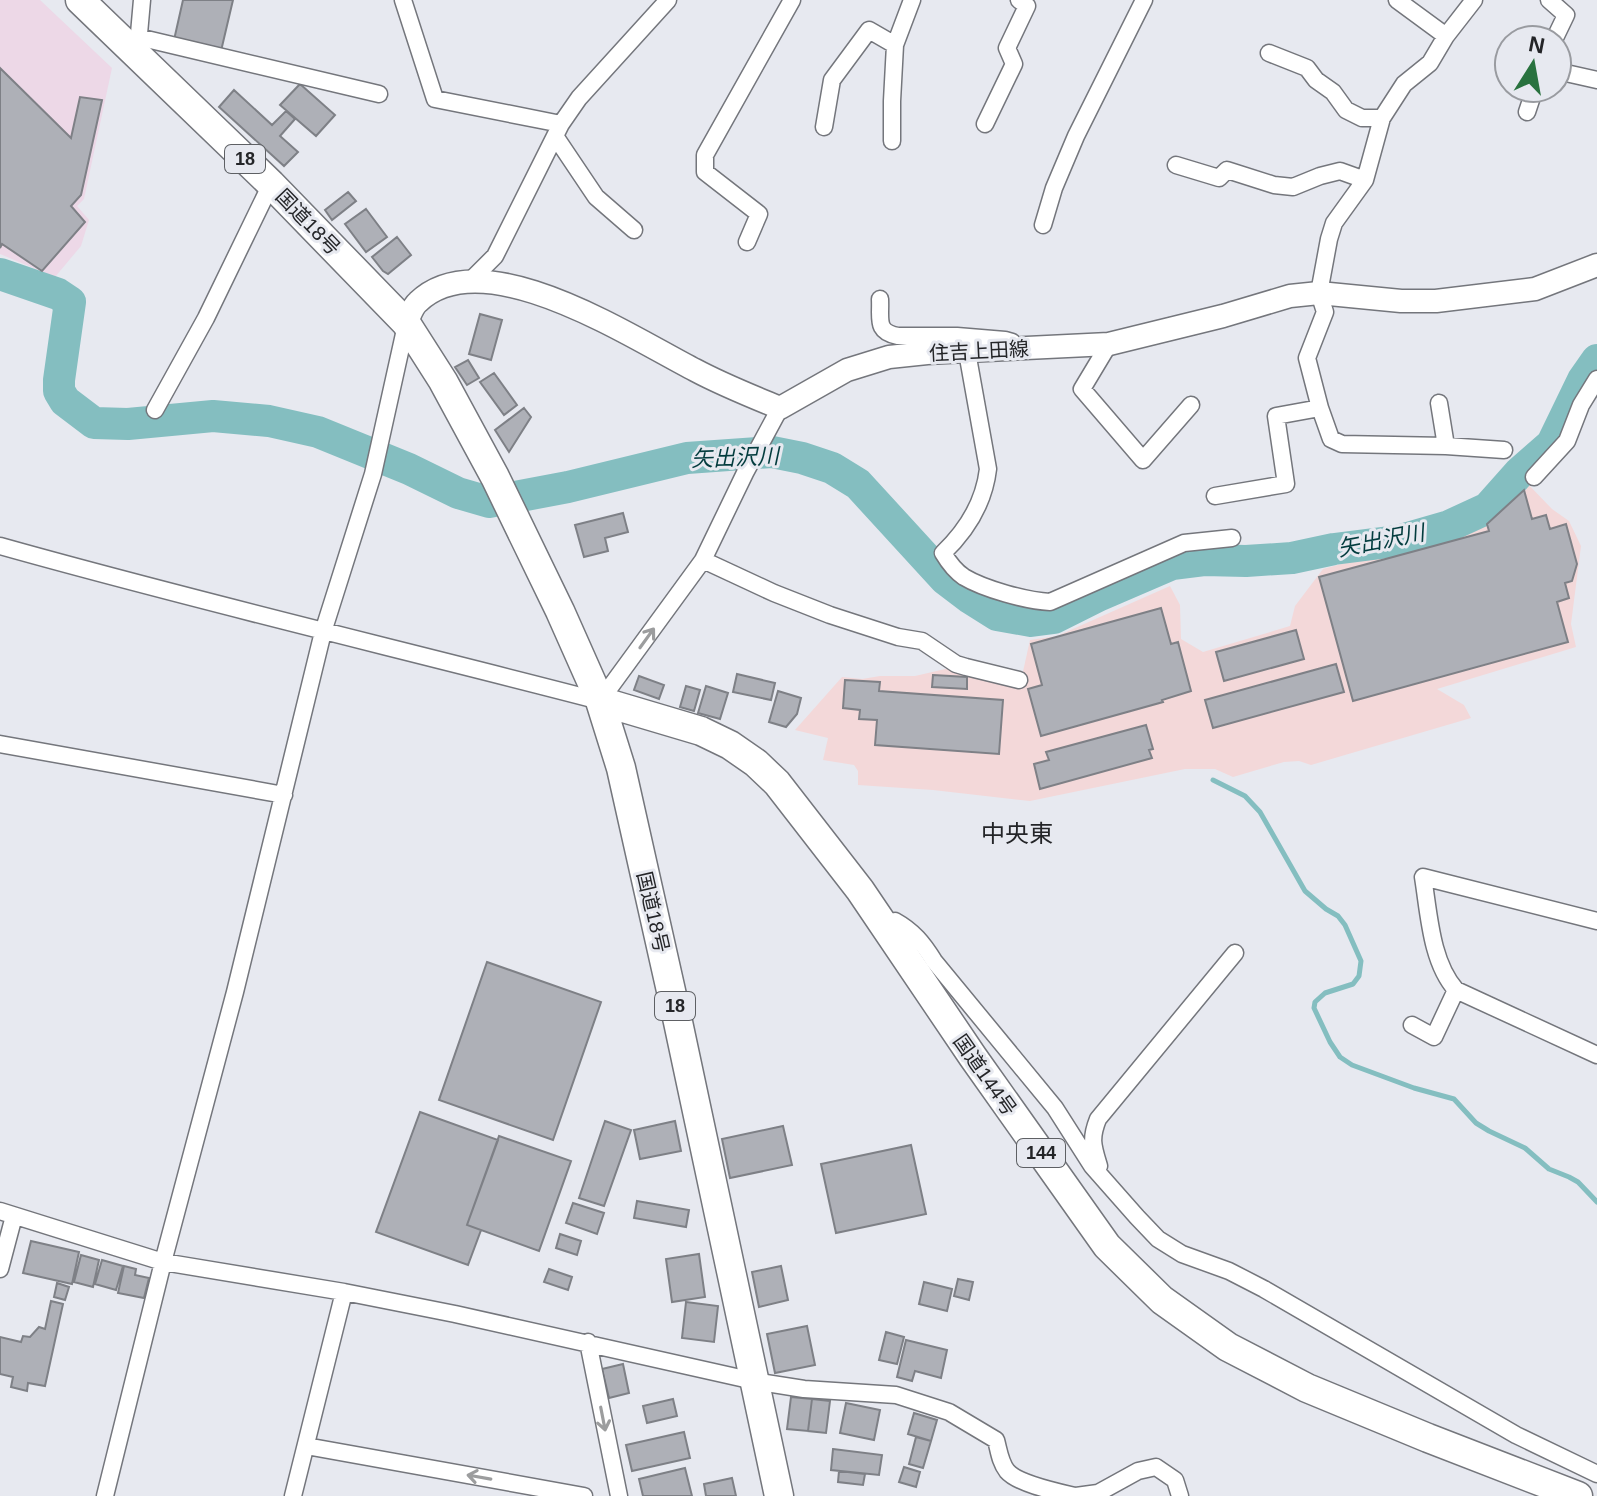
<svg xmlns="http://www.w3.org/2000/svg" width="1597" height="1496" font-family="Helvetica,'Noto Sans JP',sans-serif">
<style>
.commercial{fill:#edd8e7}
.industrial{fill:#f3d8d9}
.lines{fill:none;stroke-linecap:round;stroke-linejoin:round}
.stream{stroke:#84bec0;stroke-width:5}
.river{stroke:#84bec0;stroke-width:32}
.building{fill:#aeb0b7;stroke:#7e8086;stroke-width:2}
.street-casing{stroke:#74767c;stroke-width:19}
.secondary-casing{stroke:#74767c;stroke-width:25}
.highway-casing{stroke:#74767c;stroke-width:31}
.street{stroke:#fff;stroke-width:16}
.secondary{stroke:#fff;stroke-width:22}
.highway{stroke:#fff;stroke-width:28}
.oneway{stroke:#9c9d9e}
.labels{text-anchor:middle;stroke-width:6;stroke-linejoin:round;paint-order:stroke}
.shield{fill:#e7e9f0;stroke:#5e6064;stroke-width:2}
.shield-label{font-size:18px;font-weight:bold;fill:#242528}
.street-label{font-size:20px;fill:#242528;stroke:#e7e9f0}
.water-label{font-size:22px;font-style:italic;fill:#033c3e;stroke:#e7e9f0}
.quarter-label{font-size:24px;fill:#242528;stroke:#e7e9f0}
</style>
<rect width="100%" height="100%" fill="#e7e9f0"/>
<!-- commercial -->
<path class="commercial" d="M0,0H40L112,68L84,199L77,206L89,220L81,246L55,277L0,254Z"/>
<!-- industrial -->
<path class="industrial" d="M1525,481L1552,509L1569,521L1581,546L1571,624L1576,647L1437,689L1464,705L1471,718L1311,765L1299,761L1284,762L1233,777L1215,769H1185L1030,801L933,790L858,785V771L854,765L823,760L828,738L795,730L842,677L862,679L880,676H915L954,667L1020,685L1030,640L1057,636L1170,586L1180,605L1181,639L1203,652L1290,626L1295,606L1323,569L1453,534L1492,515Z"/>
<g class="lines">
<!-- stream -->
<path class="stream" d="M1213,780L1245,796L1260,812L1305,891L1326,909L1338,916L1345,925L1361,961L1359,976L1353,984L1325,993L1315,1002L1314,1008L1330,1042L1340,1057L1352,1065L1414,1088L1454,1099L1476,1123L1489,1131L1525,1148L1549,1169L1569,1177L1578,1182L1597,1202"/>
<!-- river -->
<path class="river" d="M0,274L58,294L70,302L59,380V391L65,401L94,423L128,424L213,416L269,421L318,432L409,469L458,493L489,502L568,487L687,458L772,452L802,458L832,468L858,484L945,579L970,598L997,615L1031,621L1054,618L1100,595L1172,564L1204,560L1246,561L1292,558L1334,549L1397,541L1449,526L1488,508L1520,472L1552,444L1583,380L1597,360"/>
</g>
<!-- building -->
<path class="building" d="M183,0H233L221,51L174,40Z
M0,68L71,138L80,97L102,100L81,195L71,206L85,222L42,271L2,244L0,248Z
M300,84L335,115L316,136L280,105Z
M234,90L272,125L286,111L295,119L280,136L298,152L284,166L219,107Z
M348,192L356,201L332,220L325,210Z
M366,209L387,237L366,252L345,224Z
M397,237L411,255L388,274L383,271L372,257Z
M480,314L502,320L491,360L469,354Z
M468,360L479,378L467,385L455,367Z
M494,373L517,405L504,415L480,382Z
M524,408L531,417L509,452L495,430Z
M1524,490L1532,519L1546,515L1550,529L1566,524L1577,564L1572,581L1565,583L1569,598L1557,602L1568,642L1353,701L1319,577L1489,531L1487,524Z
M623,513L628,532L605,538L608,551L584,557L575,525Z
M1161,608L1171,644L1178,642L1191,691L1162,700L1163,702L1041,736L1028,689L1042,685L1031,644Z
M1296,630L1304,659L1224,681L1216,652Z
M1336,664L1344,692L1213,728L1205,700Z
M737,674L775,683L771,700L733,692Z
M933,675L967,677V689L932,687Z
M639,676L664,685L659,699L634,690Z
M845,680L880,682L879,691L1003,700L999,754L875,745L877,720L859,719L860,710L843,708Z
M686,686L700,690L694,711L680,707Z
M706,686L728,693L720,719L698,713Z
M778,691L801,698L797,714L786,727L769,722Z
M1146,725L1153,749L1149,750L1152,758L1040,789L1034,764L1049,760L1046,752Z
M487,962L601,1002L553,1140L439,1100Z
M420,1112L498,1140L467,1225L481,1230L468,1265L376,1232Z
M605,1121L631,1130L604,1206L579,1198Z
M675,1121L681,1151L640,1159L634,1130Z
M783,1126L792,1165L730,1178L722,1139Z
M499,1136L571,1161L539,1251L467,1225Z
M911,1145L926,1214L836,1233L821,1164Z
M637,1201L689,1210L686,1227L634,1218Z
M573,1203L604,1213L597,1234L566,1223Z
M560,1234L581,1241L577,1255L556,1248Z
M31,1241L79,1252L72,1284L23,1273Z
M699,1254L705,1297L672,1302L666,1259Z
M81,1255L99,1260L93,1287L74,1282Z
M102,1260L123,1266L116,1290L95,1284Z
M124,1266L136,1269L135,1275L149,1278L144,1298L118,1293Z
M781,1266L788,1300L759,1307L752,1272Z
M549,1269L572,1277L568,1290L544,1282Z
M958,1279L973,1282L969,1300L954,1296Z
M924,1282L952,1289L947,1311L919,1304Z
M57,1283L69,1287L65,1300L54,1297Z
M51,1301L63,1304L45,1386L28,1383L27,1391L11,1387L13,1377L0,1374V1337L21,1342L23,1336L30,1337L39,1327L45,1329Z
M686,1302L718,1306L714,1342L682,1338Z
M807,1326L815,1365L775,1373L767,1334Z
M886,1332L904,1337L897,1364L879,1360Z
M906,1340L947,1350L941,1378L915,1371L912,1381L897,1377Z
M623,1364L629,1393L609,1398L602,1369Z
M791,1397L812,1399L808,1431L787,1429Z
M673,1399L677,1416L647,1423L643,1406Z
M812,1399L830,1401L826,1433L808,1431Z
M846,1403L880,1410L874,1440L840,1433Z
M914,1413L937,1420L931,1441L908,1434Z
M684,1432L690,1458L632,1471L626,1445Z
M916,1437L931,1441L923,1468L909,1464Z
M833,1449L882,1455L879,1475L831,1470Z
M904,1467L920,1472L916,1487L899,1482Z
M685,1468L692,1496H643L639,1479Z
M839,1471L865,1474L863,1485L838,1482Z
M732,1478L736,1496H706L704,1484Z"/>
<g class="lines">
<!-- street casing -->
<g class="street-casing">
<path id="street" d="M403,0L435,99L561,124
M1397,0L1446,36
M1474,0L1446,36L1430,63L1404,84L1382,118L1365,180L1334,223L1329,239L1319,293L1325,312L1307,358L1320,408L1331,439L1342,444L1446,446L1504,450
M1549,0L1566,15L1554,40
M138,37L379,94
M138,45L142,0
M1269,53L1307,68L1316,80L1333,92L1346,110L1362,118H1382
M1557,71L1597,80
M1527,112L1535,88
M985,124L1014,64L1007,48L1027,6L1019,0
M824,127L832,80L869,30L895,45L912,0
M555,136L596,197L634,230
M892,141V101L895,45
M1176,165L1219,178L1227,170L1274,185L1293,187L1320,176L1340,171L1365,180
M1043,225L1054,188L1076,136L1144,0
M747,242L759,214L705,172V155L792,0
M470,281L495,256L561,124L579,98L668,0
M880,299C881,319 875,332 898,336H957L1005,340L1012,342
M1109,344L1082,389L1143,460L1191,405
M967,352L988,469C984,503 967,530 943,553C949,563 955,571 964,577C984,589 1027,601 1050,602L1184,543L1232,538
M1439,403L1446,446
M155,410L206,318L271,184
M1534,477L1567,441L1581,405L1597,379
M1215,496L1286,484L1276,416L1320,408
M0,546C199,602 400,649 600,701L703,560L745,473L780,408
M703,560L774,593L830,615L898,637L922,641L956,664L966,667L1019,680
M0,744L284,795
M1597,921L1423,877C1429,914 1431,962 1456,990L1597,1055
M885,925L895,921C913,931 923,943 934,961L1055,1108L1092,1166L1137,1217L1158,1239L1182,1254L1229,1271L1264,1289L1516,1435L1597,1474
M1412,1025L1434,1037L1456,990
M1099,1166C1093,1146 1090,1139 1098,1119L1235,953
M0,1211L163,1262L344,1292L455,1314L754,1381L804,1389L896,1395L949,1412L996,1440C999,1451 1000,1462 1007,1471C1018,1484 1058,1492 1075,1496
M0,1269L14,1216
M588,1342L619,1496
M306,1446L584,1496
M105,1496L163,1262L235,992L323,632L373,474L406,325
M293,1496L344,1292
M1076,1496L1098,1493L1138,1471L1156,1467L1175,1480L1180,1496"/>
</g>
<!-- secondary casing -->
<g class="secondary-casing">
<path id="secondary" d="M406,323C410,316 412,307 418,302C483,239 632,338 695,370C723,385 751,396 780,408L847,370L889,357L927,353L1109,344L1223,316L1290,296L1319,293L1401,301H1436L1535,289L1597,265"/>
</g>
<!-- highway casing -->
<g class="highway-casing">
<path id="highway" d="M80,0L271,184L406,323L443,381L495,477L560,611L600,701L621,768L678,1022L779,1496
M600,701L701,731L730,745L756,763L777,783L860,890L973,1057L1107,1246L1162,1300L1228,1347L1307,1388L1428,1438L1578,1496"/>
</g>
<!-- street -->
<use href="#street" class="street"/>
<!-- secondary -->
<use href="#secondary" class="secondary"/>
<!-- highway -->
<use href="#highway" class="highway"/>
</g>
<!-- one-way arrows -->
<defs><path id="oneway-shaft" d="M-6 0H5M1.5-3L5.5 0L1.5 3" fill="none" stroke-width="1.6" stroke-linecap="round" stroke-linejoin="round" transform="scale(2)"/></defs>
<g class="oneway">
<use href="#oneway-shaft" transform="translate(647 638) rotate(-54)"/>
<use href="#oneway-shaft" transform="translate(603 1419) rotate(79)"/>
<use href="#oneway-shaft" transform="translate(479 1477) rotate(-170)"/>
</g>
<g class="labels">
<!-- shield labels -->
<g class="shield">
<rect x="225" y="145" width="40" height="28" rx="6"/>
<rect x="655" y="992" width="40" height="28" rx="6"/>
<rect x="1017" y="1139" width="48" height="28" rx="6"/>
</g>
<g class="shield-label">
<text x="245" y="165">18</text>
<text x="675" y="1012">18</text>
<text x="1041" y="1159">144</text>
</g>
<!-- street labels -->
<g class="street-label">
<text transform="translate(308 222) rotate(46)" y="7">国道18号</text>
<text transform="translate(979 351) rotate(-3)" y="7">住吉上田線</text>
<text transform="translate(653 912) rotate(77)" y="7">国道18号</text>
<text transform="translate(985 1075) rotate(55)" y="7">国道144号</text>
</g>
<!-- water labels -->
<g class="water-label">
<text transform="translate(735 457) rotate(-2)" y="8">矢出沢川</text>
<text transform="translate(1381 540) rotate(-11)" y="8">矢出沢川</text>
</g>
<!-- quarter labels -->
<g class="quarter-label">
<text x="1017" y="842">中央東</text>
</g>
</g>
<!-- north arrow -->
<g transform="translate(1533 64) rotate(11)"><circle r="38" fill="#e7e9f0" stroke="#999ba0" stroke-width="2"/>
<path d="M0-6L14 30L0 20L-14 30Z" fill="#29723f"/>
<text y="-12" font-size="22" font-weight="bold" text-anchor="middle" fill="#242528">N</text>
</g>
</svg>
